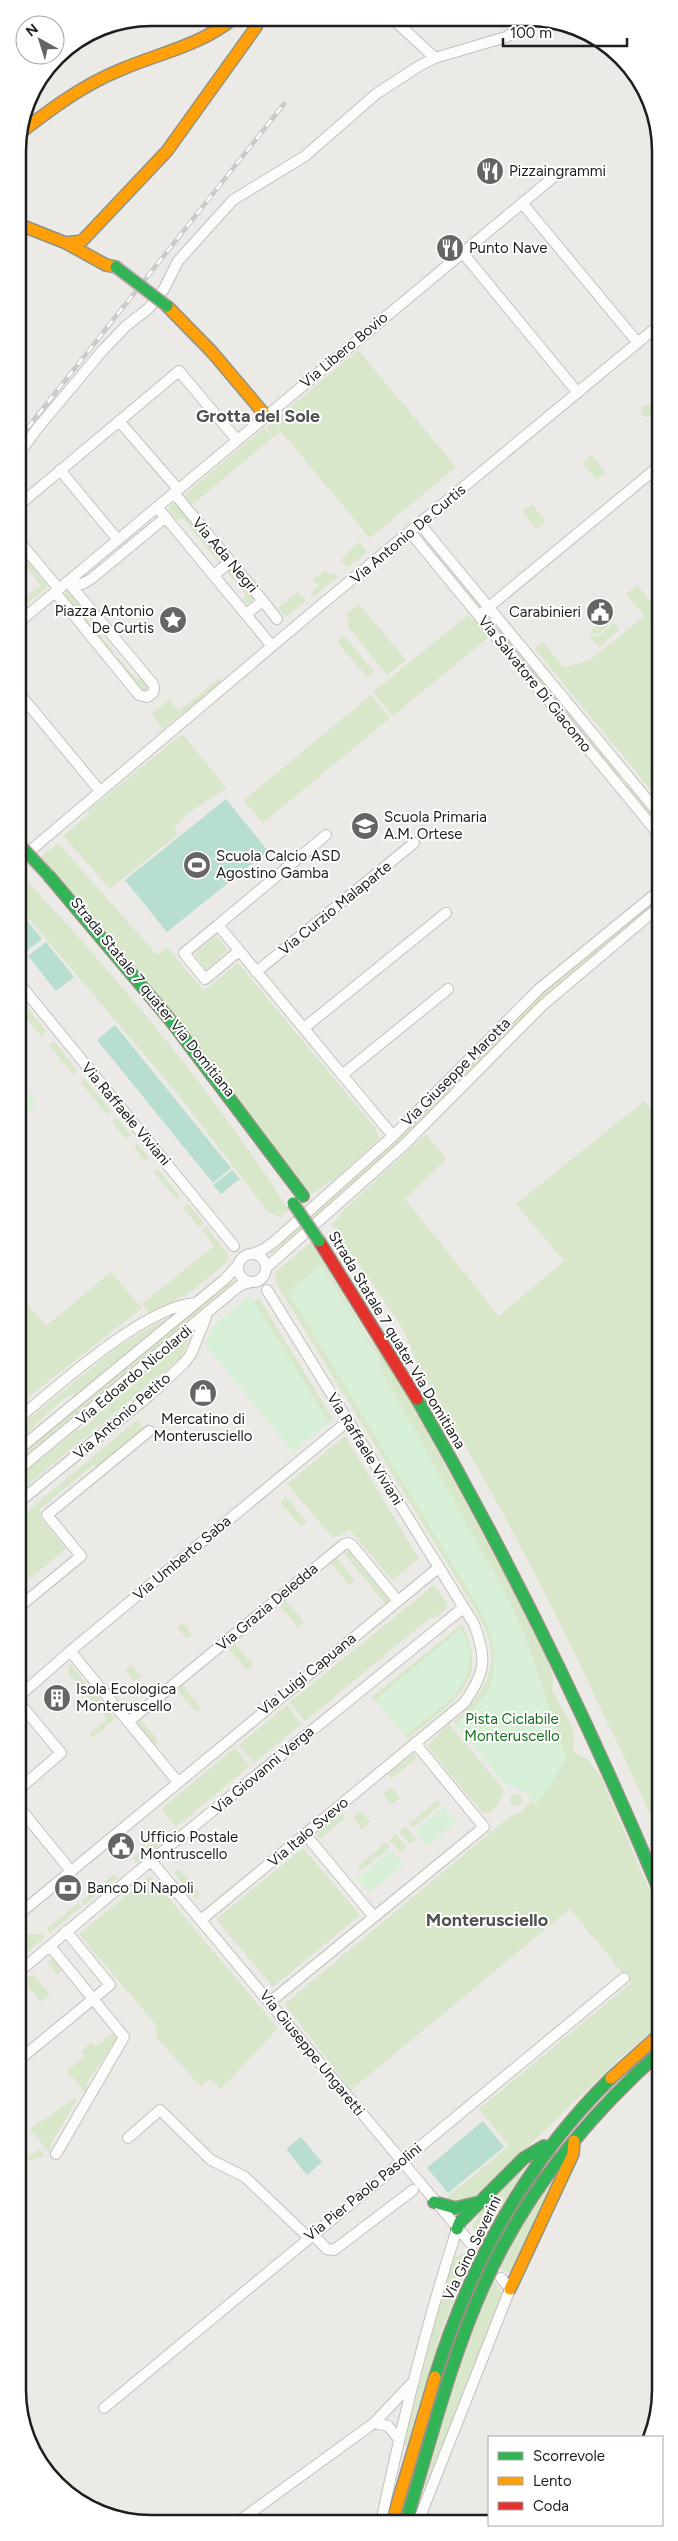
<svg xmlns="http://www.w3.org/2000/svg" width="678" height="2541" font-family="Figtree,sans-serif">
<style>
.grass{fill:#d8e6c9}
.park{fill:#d8efd8}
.pitch{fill:#b7dece}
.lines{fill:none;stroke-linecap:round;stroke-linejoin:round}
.street-casing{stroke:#c2c1bf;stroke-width:12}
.fast-casing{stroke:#929381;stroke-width:14}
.slow-casing{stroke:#929381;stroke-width:14}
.jam-casing{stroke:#929381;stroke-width:14}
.street{stroke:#fcfcfb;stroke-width:10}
.fast{stroke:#30b455;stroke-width:11}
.slow{stroke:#ff9f0a;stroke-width:11}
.jam{stroke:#e5322d;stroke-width:11}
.rail-casing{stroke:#cacac9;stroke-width:4.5}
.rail{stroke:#fff;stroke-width:2.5;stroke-dasharray:8;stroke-linecap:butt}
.fast-bridge-casing{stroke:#bea1a9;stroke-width:14;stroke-linecap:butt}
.fast-bridge{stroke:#30b455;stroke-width:11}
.labels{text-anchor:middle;stroke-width:4;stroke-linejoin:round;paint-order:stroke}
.poi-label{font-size:15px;fill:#1e1e1e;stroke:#fff;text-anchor:start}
.street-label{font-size:15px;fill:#1e1e1e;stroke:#fff}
.park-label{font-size:15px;fill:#187021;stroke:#fff}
.quarter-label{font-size:18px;font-weight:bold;fill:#515151;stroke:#fff}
.rim{fill:none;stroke:#1e1e1e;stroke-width:2.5}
</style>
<rect width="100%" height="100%" fill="#eceae7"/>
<!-- grass -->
<path class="grass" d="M358,350L456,467L370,538L273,422Z
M641 411a6 6 0 1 1 12 0a6 6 0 1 1-12 0Z
M272,422L280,432L274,437L266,427Z
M264,428L272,438L192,505L184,495Z
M591,455L606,473L597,480L582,463Z
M175,503L224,562L221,565L183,519H176L169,509L171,504Z
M532,504L546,521L537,529L522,511Z
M420,534L481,605V609L419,535Z
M358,542L367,552L347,568L341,560Z
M18,549L48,586L18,611V604L41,585L18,557Z
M230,568L254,597L252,602L246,603L243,598L246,595L226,571Z
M325,570L330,576L335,573L338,577L314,596L311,592L319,586L313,579Z
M637,585L660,613V801L535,649L543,642L563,667L589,661L644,616L626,594Z
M66,591H71L80,601L78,608L114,652L112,654L65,597Z
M298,592L306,601L286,617L278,608Z
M359,604L406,660L387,675L348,627L349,618L346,615Z
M614,612L613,621L598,634L588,633Z
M468,615L471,619L473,618L489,637L393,716L373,692Z
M614,623L619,630L599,647L589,635L599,636Z
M500,629L527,661L526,664L496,630Z
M344,636L374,671L367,677L337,642Z
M119,658L135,678L144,679L150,686L148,691L142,692L117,660Z
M532,668L560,701L559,703L529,671Z
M219,678L222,682L163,729L151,714L169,700L179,711Z
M371,695L390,718L263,823L244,800Z
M565,708L620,774L619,778L562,710Z
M182,734L227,788L188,813L174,829L178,834L110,889L63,836L90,814L88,811Z
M629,783L652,812L651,813H647L625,786Z
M58,843L157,955L167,947L204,991L238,963L376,1129L379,1139L335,1179L311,1194L41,857Z
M21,875C117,976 214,1093 289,1210L280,1217L268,1212L177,1093L18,906V878Z
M660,895L649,911C524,1027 403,1146 271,1254H268V1250L360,1173L543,993Z
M216,936L228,950L206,969L194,954Z
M18,997L46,1031L41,1036L18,1008Z
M54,1041L78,1071L73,1075L49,1045Z
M85,1079L111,1111L107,1115L81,1083Z
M644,1101L660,1121V1839C643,1795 622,1753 602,1711C547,1592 485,1475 416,1363L411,1347L400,1324L332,1225L344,1210L426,1134L446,1159L405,1199L499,1316L564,1261L516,1204Z
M116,1117L131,1135L126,1139L112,1122Z
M138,1144L149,1158L145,1161L134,1147Z
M158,1169L180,1196L176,1199L154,1172Z
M188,1204L204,1223L199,1227L183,1208Z
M206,1226L228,1254L227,1262L187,1295L149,1313L142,1304L214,1246L202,1230Z
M311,1242L371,1342L392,1367L541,1642L553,1677L552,1690L573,1728L574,1752L587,1759L600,1775L660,1915V2025L627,2052L482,2190C466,2204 465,2205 444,2200L509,2146L479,2109L631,1983L570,1909L351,2090L286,2006V2003L509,1817L521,1812L531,1801L534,1805L566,1758L526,1639L508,1599L384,1375L377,1354L321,1265L289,1293L478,1606C496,1637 504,1674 478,1704C472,1711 463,1718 455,1724L453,1722C475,1703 497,1677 490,1645C488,1633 480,1620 475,1609L277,1285L275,1275L277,1271Z
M111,1272L142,1308L26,1399L18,1390V1293L46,1326Z
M231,1280H235L234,1284L18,1463V1457Z
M259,1298L333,1419L329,1423L254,1301Z
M171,1315L80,1391L63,1399L18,1441V1428L119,1346Z
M191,1336L180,1359L18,1493V1478L76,1430C86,1429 95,1418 101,1410Z
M137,1420L145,1430L98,1468L94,1464L39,1510L42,1514L39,1516L66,1549L18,1588V1519Z
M345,1436L419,1559L392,1580L349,1529L338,1537L336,1535L333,1538L287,1484Z
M286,1497L307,1522L301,1527L280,1502Z
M347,1549L389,1600L386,1605L342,1551Z
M337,1558L355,1580L349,1585L331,1563Z
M434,1585L447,1603L446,1609L433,1619L431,1617L305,1721L290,1702Z
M286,1600L304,1622L298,1627L280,1606Z
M183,1623L192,1635L187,1639L177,1627Z
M462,1624C493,1684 448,1705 407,1739L405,1736L457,1693L461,1630L375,1700L372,1697Z
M234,1643L253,1665L247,1670L228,1648Z
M70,1664L89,1687L84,1691L68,1672Z
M132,1665L141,1676L134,1681L125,1670Z
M183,1685L201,1708L196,1712L177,1690Z
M93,1691L116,1718L93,1737L90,1734L107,1719L87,1695Z
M287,1705L301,1724L254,1763L239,1745Z
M141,1720L159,1741L155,1745L137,1724Z
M449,1724L504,1790L497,1805L489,1813L482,1812L427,1746Z
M235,1748L250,1766L176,1827L161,1809Z
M413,1754L417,1758L391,1779L388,1774Z
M391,1787L400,1798L391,1805L383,1794Z
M510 1800a6 6 0 1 1 12 0a6 6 0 1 1-12 0Z
M437,1800L441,1805L412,1828L409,1824Z
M361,1811L370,1822L362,1829L353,1818Z
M342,1812L346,1817L320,1839L317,1836L318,1831Z
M405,1826L416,1839L410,1844L399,1832Z
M396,1834L406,1847L400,1852L389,1840Z
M156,1838L161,1844L137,1863L133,1857Z
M386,1842L390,1847L361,1871L357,1867Z
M303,1848L360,1915L273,1987L216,1919Z
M179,1869L200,1894L195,1898L174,1873Z
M114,1874L117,1878L84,1905L81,1901Z
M150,1876L278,2028L221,2089L210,2079L201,2087L157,2038L155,2024L79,1934Z
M78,1903L81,1907L50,1933L47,1929Z
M18,1931L22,1933L38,1935L41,1933L45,1937L19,1959Z
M52,1958L62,1971L57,1975L47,1962Z
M33,1974L50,1994L41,2002L24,1981Z
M113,2033L117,2038L86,2084L88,2087L85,2092L67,2071L85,2056L81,2051L91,2043L95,2047Z
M75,2098L79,2101H76L51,2144L52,2146L49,2152L30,2129Z
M39,2149L45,2156L23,2162Z
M526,2166L479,2242L472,2226L481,2210Z
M559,2169L511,2273L504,2271L500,2267L522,2222Z
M465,2253L472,2256L441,2332L406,2447L404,2444L452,2258Z
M494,2280L502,2293L426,2486L425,2485C445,2415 465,2346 494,2280Z"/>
<!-- park -->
<path class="park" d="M18,1080L37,1103L18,1119Z
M321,1265L377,1354L384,1375L508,1599L526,1639L566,1758L549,1788L535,1806L526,1792L504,1783L455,1724C463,1718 472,1711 478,1704C504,1674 496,1637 478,1606L288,1292Z
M250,1295L329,1423L293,1452L204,1343L215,1324Z
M461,1629C489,1682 440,1707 405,1736L375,1700Z
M444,1807L456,1822L427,1846L415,1831Z
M392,1850L404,1864L369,1893L357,1879Z"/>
<!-- pitch -->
<path class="pitch" d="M226,799L268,851L167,932L125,880Z
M18,909L42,939L24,953L18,946Z
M46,942L74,977L56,991L28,956Z
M115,1025L231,1168L213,1183L97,1040Z
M232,1170L240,1179L221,1194L213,1185Z
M483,2121L504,2147L448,2193L427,2168Z
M301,2137L322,2162L307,2175L286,2149Z"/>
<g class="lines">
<!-- street casing -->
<g class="street-casing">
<path id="street" d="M393,19L435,58
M522,203L638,343
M462,252L578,393
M119,421L178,489
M18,455L36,430L102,351L126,326L149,308L164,289L178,261L233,200L305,156L376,94L419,66L435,58L506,37L534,20
M60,470L118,540
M174,493L263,601L246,614
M18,506L179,371L237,440
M157,507L272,646
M420,524L660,815
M410,532L660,836
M18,540L59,589
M214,575L230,562
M68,582L82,584L91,579L166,517
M55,592L139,695L147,697L153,693L154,689L153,684L68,582
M263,601L277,619
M484,611L659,466
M18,623L556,175
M18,692L100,791
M18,861L315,610L659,325
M218,925L326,835
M239,951L205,979L184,953L218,925L393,1136
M256,972L414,843
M18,982L234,1246
M304,1028L446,913
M342,1075L448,989
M252,1254L264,1249L275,1241L393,1136L539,989L660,890
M238 1268a14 14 0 1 1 28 0a14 14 0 1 1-28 0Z
M266,1268L404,1145L543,1005L660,906
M18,1419C57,1386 147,1305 196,1303
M18,1450L224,1280L238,1265
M18,1470L233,1291L241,1285L251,1282
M18,1503L150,1395L184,1363L191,1354L206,1317
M18,1608L81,1556L47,1515L149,1431
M70,1651L177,1781
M18,1697L74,1648L348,1421
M18,1698L22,1706L61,1753L18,1790
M128,1722L343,1545L348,1543L352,1545L397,1600
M18,1806L71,1871
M305,1834L374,1917
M152,1862L472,2245
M18,1915L438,1568
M201,1920L464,1703C486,1672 487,1659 474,1624L267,1290
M50,1946L124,2037L56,2154
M19,1972L147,1864L463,1608
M270,2002L484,1827L415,1743
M19,2060L110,1985L66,1931
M128,2138L160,2110L211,2160L245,2177L308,2237
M312,2234L327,2249L334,2250L413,2190
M104,2408L624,1978
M374,2423L388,2426L399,2439
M239,2521L374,2423L413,2382
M381,2522C402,2423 426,2325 457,2229
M418,2522L510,2289L501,2278"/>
</g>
<!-- fast casing -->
<g class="fast-casing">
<path id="fast" d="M49,876L171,1021L303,1196
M417,1399C509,1559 589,1722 660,1892
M434,2202L455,2208L476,2203
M457,2229L460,2222L524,2158L544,2146
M435,2377C470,2263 526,2162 611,2078
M406,2522C430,2443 450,2361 484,2285C524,2194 586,2118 660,2052"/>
</g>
<!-- slow casing -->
<g class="slow-casing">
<path id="slow" d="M20,133C51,109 83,85 120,70C159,53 200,46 234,18
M18,224L66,243L106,265L116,267
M66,243L82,241L167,151L256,27L259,18
M167,306L212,352L266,416
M611,2078L660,2034
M510,2289L573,2154L574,2141
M392,2522L435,2377"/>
</g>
<!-- jam casing -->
<g class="jam-casing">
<path id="jam" d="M319,1241L417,1399"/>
</g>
<!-- street -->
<use href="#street" class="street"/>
<!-- fast -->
<use href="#fast" class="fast"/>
<!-- slow -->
<use href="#slow" class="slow"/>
<!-- jam -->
<use href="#jam" class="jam"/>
<!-- rail casing -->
<g class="rail-casing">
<path id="rail" d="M18,440L284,104"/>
</g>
<!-- rail -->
<use href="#rail" class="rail"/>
<!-- fast-bridge casing -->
<g class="fast-bridge-casing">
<path id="fast-bridge" d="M116,267L167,306
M18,843L49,876
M293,1203L319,1241"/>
</g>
<!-- fast-bridge -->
<use href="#fast-bridge" class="fast-bridge"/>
</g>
<!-- icons -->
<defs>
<g id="restaurant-disc" transform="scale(1.4375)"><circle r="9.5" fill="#666564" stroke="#fff"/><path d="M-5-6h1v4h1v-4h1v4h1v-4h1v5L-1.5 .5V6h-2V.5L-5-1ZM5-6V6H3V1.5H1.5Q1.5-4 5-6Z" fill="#fff"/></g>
<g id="civic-disc" transform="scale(1.4375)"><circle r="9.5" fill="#666564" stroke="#fff"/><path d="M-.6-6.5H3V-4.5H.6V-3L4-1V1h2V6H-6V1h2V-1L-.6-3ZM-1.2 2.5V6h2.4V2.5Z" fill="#fff"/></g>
<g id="sight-disc" transform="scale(1.4375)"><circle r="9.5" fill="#666564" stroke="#fff"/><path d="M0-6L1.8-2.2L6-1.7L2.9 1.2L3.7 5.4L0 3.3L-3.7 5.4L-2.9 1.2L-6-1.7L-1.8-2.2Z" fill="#fff"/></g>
<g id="school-disc" transform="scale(1.4375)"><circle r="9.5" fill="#666564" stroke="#fff"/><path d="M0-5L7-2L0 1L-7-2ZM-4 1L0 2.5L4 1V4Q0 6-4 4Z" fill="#fff"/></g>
<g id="stadium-disc" transform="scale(1.4375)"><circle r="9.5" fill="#666564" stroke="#fff"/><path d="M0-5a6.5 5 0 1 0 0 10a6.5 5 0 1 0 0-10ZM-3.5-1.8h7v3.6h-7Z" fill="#fff"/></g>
<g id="shop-disc" transform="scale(1.4375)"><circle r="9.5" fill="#666564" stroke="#fff"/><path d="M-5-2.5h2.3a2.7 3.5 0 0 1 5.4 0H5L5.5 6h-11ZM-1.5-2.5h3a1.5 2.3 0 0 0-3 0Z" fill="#fff"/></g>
<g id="building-disc" transform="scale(1.4375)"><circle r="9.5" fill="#666564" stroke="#fff"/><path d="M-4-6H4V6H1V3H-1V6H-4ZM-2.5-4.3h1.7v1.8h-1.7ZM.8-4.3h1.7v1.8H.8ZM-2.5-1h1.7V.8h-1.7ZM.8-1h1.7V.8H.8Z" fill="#fff"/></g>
<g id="bank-disc" transform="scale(1.4375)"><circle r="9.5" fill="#666564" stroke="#fff"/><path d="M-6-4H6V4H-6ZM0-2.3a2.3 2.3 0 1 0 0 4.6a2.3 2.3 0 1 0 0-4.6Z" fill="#fff"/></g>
</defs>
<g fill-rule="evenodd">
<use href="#restaurant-disc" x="490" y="171"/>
<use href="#restaurant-disc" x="450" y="248"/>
<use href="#civic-disc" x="600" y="612"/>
<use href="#sight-disc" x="173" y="620"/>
<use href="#school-disc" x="365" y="826"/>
<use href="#stadium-disc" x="197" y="865"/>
<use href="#shop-disc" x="203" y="1393"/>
<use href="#building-disc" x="57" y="1698"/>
<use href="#civic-disc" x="121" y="1846"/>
<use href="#bank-disc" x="68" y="1888"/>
</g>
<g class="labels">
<!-- poi labels -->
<g class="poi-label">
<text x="509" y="176">Pizzaingrammi</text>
<text x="469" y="253">Punto Nave</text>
<text x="154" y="616" text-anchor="end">Piazza Antonio<tspan x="154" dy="17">De Curtis</tspan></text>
<text x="581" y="617" text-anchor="end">Carabinieri</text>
<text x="384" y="822">Scuola Primaria<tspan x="384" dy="17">A.M. Ortese</tspan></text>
<text x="216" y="861">Scuola Calcio ASD<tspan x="216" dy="17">Agostino Gamba</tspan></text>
<text x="203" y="1424" text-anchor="middle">Mercatino di<tspan x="203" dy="17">Monterusciello</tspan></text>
<text x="76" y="1694">Isola Ecologica<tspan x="76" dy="17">Monteruscello</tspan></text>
<text x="140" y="1842">Ufficio Postale<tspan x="140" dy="17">Montruscello</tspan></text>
<text x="87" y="1893">Banco Di Napoli</text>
</g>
<!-- street labels -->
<g class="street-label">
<text transform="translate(344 350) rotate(-40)" y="5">Via Libero Bovio</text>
<text transform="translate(408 534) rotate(-40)" y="5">Via Antonio De Curtis</text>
<text transform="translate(225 555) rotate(50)" y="5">Via Ada Negri</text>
<text transform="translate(535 684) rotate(51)" y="5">Via Salvatore Di Giacomo</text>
<text transform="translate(335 908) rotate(-39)" y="5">Via Curzio Malaparte</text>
<text transform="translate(153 997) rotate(51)" y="5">Strada Statale 7 quater Via Domitiana</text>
<text transform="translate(456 1072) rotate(-45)" y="5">Via Giuseppe Marotta</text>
<text transform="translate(126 1114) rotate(50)" y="5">Via Raffaele Viviani</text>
<text transform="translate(397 1340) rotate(59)" y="5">Strada Statale 7 quater Via Domitiana</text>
<text transform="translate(134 1375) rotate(-40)" y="5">Via Edoardo Nicolardi</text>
<text transform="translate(122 1416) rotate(-41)" y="5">Via Antonio Petito</text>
<text transform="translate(365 1449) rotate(58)" y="5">Via Raffaele Viviani</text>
<text transform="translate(182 1558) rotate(-40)" y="5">Via Umberto Saba</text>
<text transform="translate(267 1607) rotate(-40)" y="5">Via Grazia Deledda</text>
<text transform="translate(307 1674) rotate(-39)" y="5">Via Luigi Capuana</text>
<text transform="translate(263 1770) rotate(-40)" y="5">Via Giovanni Verga</text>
<text transform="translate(308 1832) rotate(-40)" y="5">Via Italo Svevo</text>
<text transform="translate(312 2053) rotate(51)" y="5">Via Giuseppe Ungaretti</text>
<text transform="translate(363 2192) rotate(-39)" y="5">Via Pier Paolo Pasolini</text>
<text transform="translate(472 2248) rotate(-64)" y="5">Via Gino Severini</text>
</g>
<!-- park labels -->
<g class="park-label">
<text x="512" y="1724">Pista Ciclabile<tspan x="512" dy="17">Monteruscello</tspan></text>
</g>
<!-- quarter labels -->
<g class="quarter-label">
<text x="258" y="422">Grotta del Sole</text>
<text x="487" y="1926">Monterusciello</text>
</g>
</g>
<!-- crop -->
<path d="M0 0H678V2541H0ZM151 26H527A125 125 0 0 1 652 151V2390A125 125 0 0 1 527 2515H151A125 125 0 0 1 26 2390V151A125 125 0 0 1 151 26Z" fill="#fff" fill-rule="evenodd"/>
<path class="rim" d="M151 26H527A125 125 0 0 1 652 151V2390A125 125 0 0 1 527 2515H151A125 125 0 0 1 26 2390V151A125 125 0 0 1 151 26Z"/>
<!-- legend -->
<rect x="488" y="2436" width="175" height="90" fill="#ffffff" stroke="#a5a5a5"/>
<rect x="498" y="2452" width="25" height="8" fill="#30b455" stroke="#a5a5a5"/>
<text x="533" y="2461" font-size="15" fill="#1e1e1e">Scorrevole</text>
<rect x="498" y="2477" width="25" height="8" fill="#ff9f0a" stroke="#a5a5a5"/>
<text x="533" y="2486" font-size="15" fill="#1e1e1e">Lento</text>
<rect x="498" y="2502" width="25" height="8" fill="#e5322d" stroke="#a5a5a5"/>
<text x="533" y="2511" font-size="15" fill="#1e1e1e">Coda</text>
<!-- north arrow -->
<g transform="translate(40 40) rotate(321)"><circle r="24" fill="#ffffff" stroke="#a5a5a5"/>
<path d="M0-4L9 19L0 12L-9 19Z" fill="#666564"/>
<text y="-8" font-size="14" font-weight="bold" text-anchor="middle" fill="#1e1e1e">N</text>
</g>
<!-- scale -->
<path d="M503 38v8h124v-8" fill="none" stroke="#1e1e1e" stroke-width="2.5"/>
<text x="510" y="38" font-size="15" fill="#1e1e1e" stroke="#ffffff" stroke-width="4" paint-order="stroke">100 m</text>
</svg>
